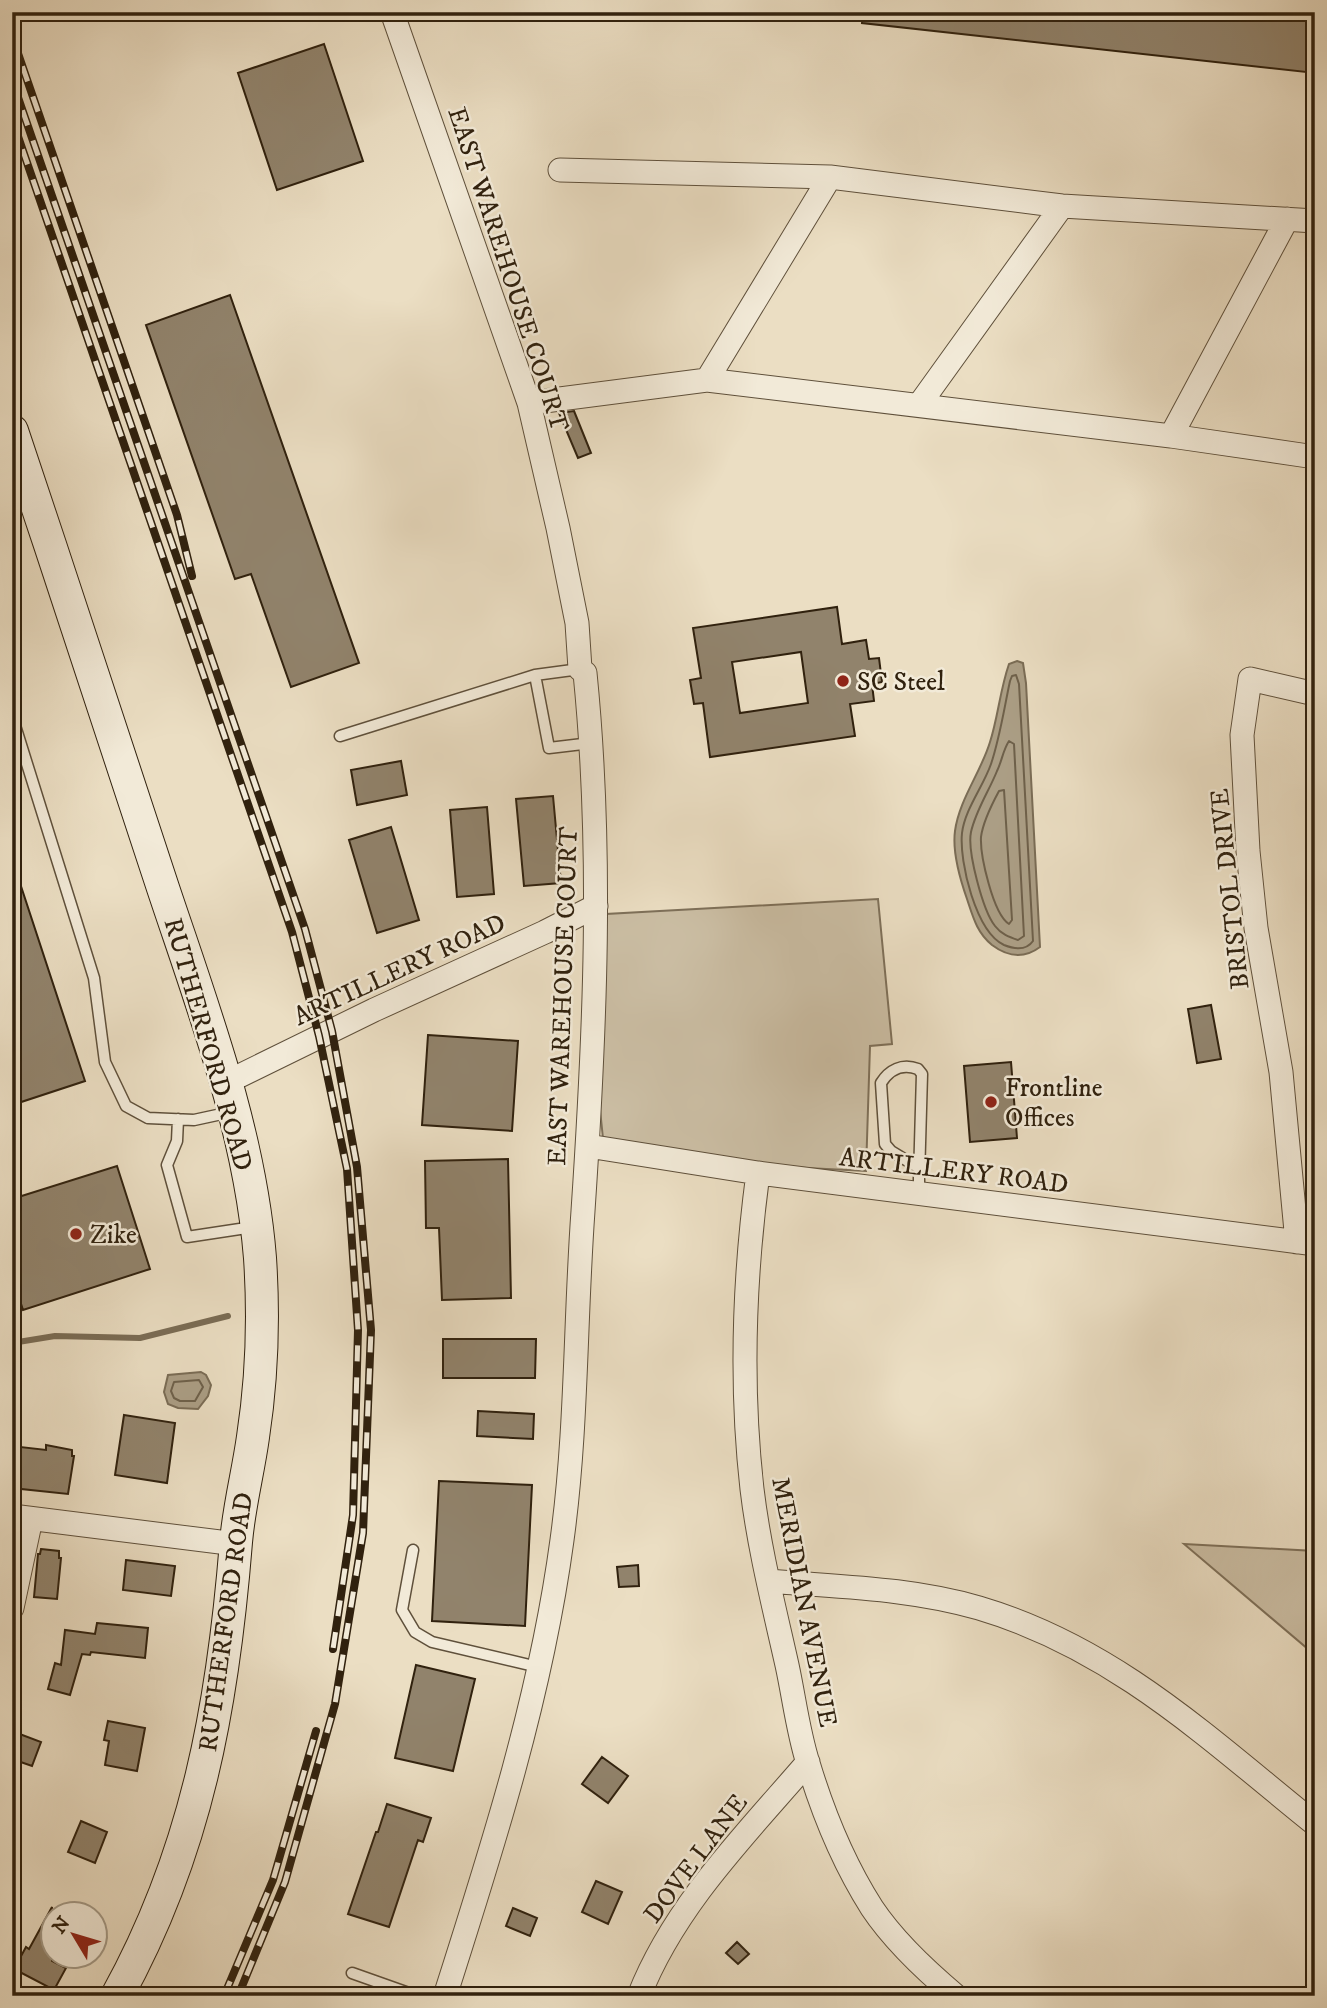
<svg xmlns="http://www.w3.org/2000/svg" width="1327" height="2008" font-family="'IM FELL DW Pica',serif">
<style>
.green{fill:#cbbea4;stroke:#7e7059;stroke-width:2}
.water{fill:#ab9e85;stroke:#7a6c55;stroke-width:2}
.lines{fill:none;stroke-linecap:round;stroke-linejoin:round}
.shore{stroke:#6e604a;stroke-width:2}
.stream{stroke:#7a6c55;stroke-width:6}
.building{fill:#91836c;stroke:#30210e;stroke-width:2;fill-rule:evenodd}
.lane-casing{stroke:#5f503b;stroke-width:13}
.street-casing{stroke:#5f503b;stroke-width:25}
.secondary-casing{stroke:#30210e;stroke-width:34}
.lane{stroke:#f2ead8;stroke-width:10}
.street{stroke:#f2ead8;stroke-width:23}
.secondary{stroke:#f2ead8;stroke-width:32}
.rail-casing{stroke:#30210e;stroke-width:8}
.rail{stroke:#f2ead8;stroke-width:5;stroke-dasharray:16;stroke-linecap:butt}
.poi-dot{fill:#8f2418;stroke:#f2ead8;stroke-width:2.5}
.labels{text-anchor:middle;stroke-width:5;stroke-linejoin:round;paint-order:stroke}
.street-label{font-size:26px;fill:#30210e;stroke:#f2ead8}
.poi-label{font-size:26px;fill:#30210e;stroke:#f2ead8;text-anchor:start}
</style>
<rect width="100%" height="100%" fill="#ebdec3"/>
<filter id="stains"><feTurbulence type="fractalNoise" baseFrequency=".00286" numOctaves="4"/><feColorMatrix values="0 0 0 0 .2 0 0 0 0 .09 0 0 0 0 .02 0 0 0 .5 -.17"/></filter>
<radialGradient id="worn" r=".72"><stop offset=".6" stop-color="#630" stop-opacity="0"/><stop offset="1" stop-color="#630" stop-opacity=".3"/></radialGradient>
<!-- green -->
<path class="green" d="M878,899L892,1044L870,1046L866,1171L605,1158L598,1090L606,914Z
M1184,1544L1315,1551V1655Z"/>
<!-- water -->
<path class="water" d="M1017,661L1023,663L1026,683L1040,947C1024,959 1008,957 992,945C977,933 973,917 967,899C960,879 952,853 955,831C959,800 981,772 990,742C998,717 1000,690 1009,664Z
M201,1372L206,1375L211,1385L208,1396L198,1409L178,1408L168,1404L164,1392L168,1375Z"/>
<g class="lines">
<!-- shore -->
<path class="shore" d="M1016,675L1019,684L1033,941C1026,951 1014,949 1004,945C976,932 959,862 962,833C965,809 983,787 991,764C1000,737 1004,709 1010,681L1012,676Z
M1009,741L1014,744L1024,936L1018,940C1009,937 1001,934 995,926C983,911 967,851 971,832C976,810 989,791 997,771C1002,761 1003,750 1009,741Z
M1004,790L1012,920L1009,924C993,914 980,855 981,837C983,821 992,804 999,791Z
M199,1380L203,1387L195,1401H180L174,1398L171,1391L174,1382Z"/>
<!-- stream -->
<path class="stream" d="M12,1343L55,1336L140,1338L228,1316"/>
</g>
<!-- building -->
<path class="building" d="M863,12H1315V73L862,23Z
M324,44L363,161L277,190L238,73Z
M230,295L359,663L291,687L251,574L235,579L146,325Z
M574,411L591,453L578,458L559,413Z
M837,607L842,644L866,640L869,659L879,658L882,682L872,684L874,701L850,704L855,736L710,757L703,703L694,704L690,680L701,678L693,628ZM801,652L808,703L740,713L732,662Z
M401,761L407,795L357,805L351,770Z
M553,796L561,883L524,886L516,799Z
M487,807L494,894L457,897L450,810Z
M391,827L419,920L377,933L349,840Z
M12,868H15L85,1081L12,1105Z
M1211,1005L1221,1059L1197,1063L1188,1009Z
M428,1035L518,1041L512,1131L422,1125Z
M1011,1062L1017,1138L970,1142L964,1066Z
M508,1159L511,1298L442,1300L439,1228H426L425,1161Z
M117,1166L150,1269L23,1310L12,1276V1199Z
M443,1339H536L535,1378H443Z
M478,1411L534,1414L533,1439L477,1436Z
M124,1415L175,1423L167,1483L115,1475Z
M46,1445L72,1450V1456H74L68,1494L12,1488V1446L46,1450Z
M439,1481L532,1485L525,1626L432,1621Z
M41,1549L59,1551V1558H61L57,1599L34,1597L38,1554H40Z
M126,1560L175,1566L171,1596L123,1590Z
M638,1565L639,1586L619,1587L617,1567Z
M97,1623L148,1628L145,1658L91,1652L90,1655L82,1654L70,1695L48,1689L55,1663L61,1665L65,1630L95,1634Z
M416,1665L475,1679L453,1771L395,1758Z
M108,1721L145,1728L137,1771L105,1765L109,1741L104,1740Z
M17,1733L41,1742L32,1766L12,1759V1745Z
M602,1757L628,1776L608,1803L582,1784Z
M387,1804L431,1818L423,1842L418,1840L389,1927L348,1914L376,1832H378Z
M81,1821L107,1832L95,1863L68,1852Z
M596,1881L622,1892L608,1924L582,1912Z
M52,1907V1961L66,1968L54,1990L14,1969L26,1947L29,1949Z
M513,1908L537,1918L530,1936L506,1926Z
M737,1942L749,1954L738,1964L726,1953Z"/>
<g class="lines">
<!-- lane casing -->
<g class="lane-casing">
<path id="lane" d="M535,675L549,748L591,743
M12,716L94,978L105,1062L126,1106L148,1118L194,1120L231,1112
M340,736L535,675L580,669
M178,1119L177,1141L167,1165L187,1237L253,1227
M919,1194V1178L922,1074L918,1069C902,1063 889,1070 881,1083L885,1144L891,1151L919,1168
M413,1550L402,1610L415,1632L432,1642L538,1667
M352,1973L417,1996"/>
</g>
<!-- street casing -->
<g class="street-casing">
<path id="street" d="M392,12L529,403L558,528L577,623L580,669L585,673C603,852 595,1032 583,1211C575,1321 577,1431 562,1540C541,1696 493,1846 445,1996
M560,170L830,177L1062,206L1315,221
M707,380L830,177
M529,403L707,380L1171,436L1315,457
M919,405L1062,206
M1171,436L1287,219
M225,1083L374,1010L545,932L596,906
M588,1146L758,1173L1315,1244
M758,1173C744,1278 740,1383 752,1489C759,1548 774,1607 787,1665C794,1697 798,1732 808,1763C823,1813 844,1864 872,1908C894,1941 925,1970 956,1996
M1297,1242L1281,1072L1256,928L1248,851L1242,735L1250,679L1315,694
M12,1516L236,1544
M769,1581C839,1587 911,1588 979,1608C1114,1648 1208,1738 1315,1824
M12,1608L31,1519
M639,1996C674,1906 746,1834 808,1762"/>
</g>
<!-- secondary casing -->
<g class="secondary-casing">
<path id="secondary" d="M12,431C63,583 113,735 163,888C203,1008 250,1131 260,1258C264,1318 262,1378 253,1437C248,1473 239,1506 236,1542C223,1705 197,1851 117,1996"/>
</g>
<!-- lane -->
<use href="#lane" class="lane"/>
<!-- street -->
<use href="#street" class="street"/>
<!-- secondary -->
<use href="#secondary" class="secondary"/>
<!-- rail casing -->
<g class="rail-casing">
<path id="rail" d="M12,36L177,515L192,576
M12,80L305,929L332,1031L357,1167L371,1330L363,1533L335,1704L285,1882L238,1996
M12,119L292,932L319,1036L347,1169L358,1330L353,1515L333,1649
M224,1996L273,1880L316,1731"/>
</g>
<!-- rail -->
<use href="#rail" class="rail"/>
</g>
<!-- markers -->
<g class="poi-dot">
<circle cx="843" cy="681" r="7"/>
<circle cx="991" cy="1102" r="7"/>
<circle cx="76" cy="1234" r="7"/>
</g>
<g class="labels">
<!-- street labels -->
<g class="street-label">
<text transform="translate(509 269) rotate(72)" y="9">EAST WAREHOUSE COURT</text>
<text transform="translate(1229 889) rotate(-96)" y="9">BRISTOL DRIVE</text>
<text transform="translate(399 969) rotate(-25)" y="9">ARTILLERY ROAD</text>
<text transform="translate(562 996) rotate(-88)" y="9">EAST WAREHOUSE COURT</text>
<text transform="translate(209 1044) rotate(74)" y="9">RUTHERFORD ROAD</text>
<text transform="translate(954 1170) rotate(7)" y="9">ARTILLERY ROAD</text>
<text transform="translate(805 1602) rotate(79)" y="9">MERIDIAN AVENUE</text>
<text transform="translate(225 1622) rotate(-82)" y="9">RUTHERFORD ROAD</text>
<text transform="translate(695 1858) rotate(-53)" y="9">DOVE LANE</text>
</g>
<!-- poi labels -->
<g class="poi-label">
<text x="857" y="690">SC Steel</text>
<text x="1005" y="1096">Frontline<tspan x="1005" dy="30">Offices</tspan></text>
<text x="90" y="1243">Zike</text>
</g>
</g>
<!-- margin -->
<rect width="1327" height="2008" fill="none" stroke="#ebdec3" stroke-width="42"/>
<rect x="14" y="14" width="1299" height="1980" fill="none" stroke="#30210e" stroke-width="3.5"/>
<rect x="21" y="21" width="1285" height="1966" fill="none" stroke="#30210e" stroke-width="2"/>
<!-- north arrow -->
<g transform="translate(74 1935) rotate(308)"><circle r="33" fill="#f2ead8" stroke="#a49a87" stroke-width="2"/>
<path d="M0-5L12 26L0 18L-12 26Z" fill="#8f2418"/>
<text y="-10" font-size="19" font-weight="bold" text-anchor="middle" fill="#30210e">N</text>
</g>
<rect width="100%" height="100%" filter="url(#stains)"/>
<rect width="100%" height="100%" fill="url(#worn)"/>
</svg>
